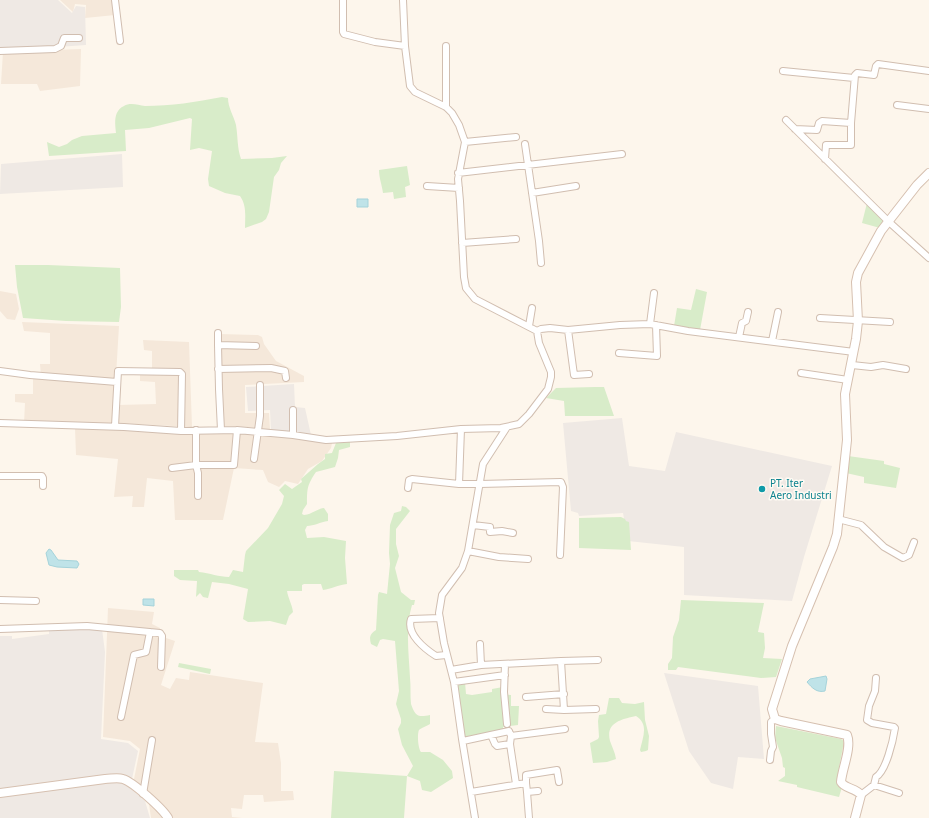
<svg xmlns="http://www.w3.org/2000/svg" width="929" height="818" font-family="'Noto Sans',sans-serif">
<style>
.residential{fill:#f5e8da}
.industrial{fill:#efe9e4}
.green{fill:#d8ecc9}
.water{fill:#bfe3e8;stroke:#a5d3da}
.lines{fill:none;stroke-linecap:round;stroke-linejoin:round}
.street-casing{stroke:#d1beb0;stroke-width:8}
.secondary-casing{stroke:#d6c0b0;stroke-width:10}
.street{stroke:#fff;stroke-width:6}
.secondary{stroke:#fff;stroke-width:8}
.culture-dot{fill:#0f9aa8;stroke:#fffaf3;stroke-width:1.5}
.labels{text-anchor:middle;stroke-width:3;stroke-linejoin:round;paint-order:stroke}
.culture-label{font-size:10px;fill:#0d838f;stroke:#fffaf3;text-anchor:start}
</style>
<rect width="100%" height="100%" fill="#fdf6ec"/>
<!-- residential -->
<path class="residential" d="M60,0H117L115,15L85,18L86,5L75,4L73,12Z
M81,49L80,86L40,91L37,84H1L3,52Z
M0,291L16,294L19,309L15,320L7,319L0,311Z
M22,322L119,326L113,425L24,423L25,403L15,402V394H33V375L41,376L40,364H50V333L24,331Z
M219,334L258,335L262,337L264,344L276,361L304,376V382L245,385V413H269L270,430L248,427L221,426Z
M143,340L189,342L192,427L118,423V405L156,404L155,382L140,381V372H152V351L144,350Z
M75,428L234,433L307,438L318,442L332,443L331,448L322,461L308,469L298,484L285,481L279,487L268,482L263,470L234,468L223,520H175L173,481L147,478L144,507H132L133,496L114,497L118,459L76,455Z
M108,608L154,612L152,624L160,628V636L175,641L161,685L170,689L176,678L189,680L190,672L263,683L255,742L278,743L281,763V791H293L294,800L264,802L263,795H244L242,809L231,808L232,817L242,818H151L148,797L133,784L140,749L130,741L103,737Z"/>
<!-- industrial -->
<path class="industrial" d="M0,0H58L72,13L76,6L85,7L86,45L0,51Z
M122,154L123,187L0,194L1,164Z
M294,384L295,407L305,408L311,435L271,431L270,410L248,411L246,387Z
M622,418L629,466L665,471L676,432L832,466L804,557L792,601L684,595V547L628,541L623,513L579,516L578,513L571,511L563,423Z
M75,627L102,629L105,652L101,739L128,743L138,751L130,788L145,801L150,818H0V636H12V639L49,634V629Z
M664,673L758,686L764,759L738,757L733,789L711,783L689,751Z"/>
<!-- green -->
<path class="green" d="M222,97L228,98C228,108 234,116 236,125C238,137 237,148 241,159L272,158L287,156L281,163L279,170L274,177L269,212L266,219L262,222L245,228C245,217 247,206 240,196L225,193L209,186L208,179L212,151L199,148L190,150L192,119L190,118L149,128L125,130L126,151L49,156L47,142L59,147L67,144L72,140L82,136L116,133C115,124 113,111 124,106C130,102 138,105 145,106C171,106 196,102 222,97Z
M407,166L410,185L405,187L406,197L394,199L393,192L383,193C382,185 379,178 379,170Z
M867,203L886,221L880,228L862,223Z
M15,265H48L120,268L121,307L119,322L66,321L23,318L17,287Z
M696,289L707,292L700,330L674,326L677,308L691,310Z
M595,387H604L614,416H565L564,401L546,398L556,388Z
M350,441V447L339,450L338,458L335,467L316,472C307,485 307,489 307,504L303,510L302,514L304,515C313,514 316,509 324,508L328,514V521C320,522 314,526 307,526L305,530L307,538L324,537L346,541L345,558L347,584C338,585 331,589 323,590L321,584H304L302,585V591H287C288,598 292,604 293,612L289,616L286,625L270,621L248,622L243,619L248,589L229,584L212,582L208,598L203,597L200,593L196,597L197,581L180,580L174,576V570H198L199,572C210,573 219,577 229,577L233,570L243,572L245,555L246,551L268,528L282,504L284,496L279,490L285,484L292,489L302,482L301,479L318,464L325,459V454L332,453L336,443Z
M848,456L884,461V464L900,468L896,488L864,483V477L846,473Z
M402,506L406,507L410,511L396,529V544L399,556L395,568L401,592L411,600H415L414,605H412C405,628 409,655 410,678C411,687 410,695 411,704C415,715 417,718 430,715V724C427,726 421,728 419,730C417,734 418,748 421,752H430L443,760L452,771L453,778L431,792L422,790L420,781L407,776L404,818H331L334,771L407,776L413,766L402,745L398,729L401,723V719L396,704L399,691L395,641L383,639L380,640L377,647L371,644C369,637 370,634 376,630L378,595L379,592L387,594L390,564L389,553L390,525L394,513L401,511Z
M621,517L625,519L626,521L629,522L631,550L579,548V518Z
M681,600L764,603L758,632L764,633L765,648L763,658L782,659L776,677L761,678L678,667L676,670H668V664L672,658L673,637L679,620Z
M179,663L211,669L210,674L178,667Z
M465,682L466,694L472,695L492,692V689L503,687V694L511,695V706H519L518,725L503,727V734L465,741L457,683Z
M609,698H619L622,703L635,704L644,702L645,720L649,736L648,750L646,751L641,752L640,750C643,737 649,724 636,716C623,719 605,722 610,741C612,747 615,752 616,759L607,762L593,763L590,743L598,739L599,737L598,721L599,715L606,714Z
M776,726L841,739L844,741L837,779V784L842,787L839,797L797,787V785L778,781L785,776V768L783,767L782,758L775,738Z"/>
<!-- water -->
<path class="water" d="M357,199H368V207H357Z
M49,549L51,550L58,560L77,561L79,564L77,568L57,567L49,565L46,553Z
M143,599H154V606L143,605Z
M826,676L827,679L825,691C817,693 812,688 807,682L810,679Z"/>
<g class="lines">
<!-- street casing -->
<g class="street-casing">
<path id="street" d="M115,0L120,41
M343,0V32L344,34L375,42L405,46
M446,46V107
M0,51L55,49L61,46L64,38H79
M783,71L854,78
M897,105L929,109
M786,120L889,222L929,258
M795,129L817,130L819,123L822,121L851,123L855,75L857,73L874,75L876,66L878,64L929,71
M465,142L516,137
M525,144L539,241L541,263
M825,159L826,145H851V123
M458,173L622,154
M427,186L459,188
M532,193L576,186
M462,243L516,239
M820,318L890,322
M650,324L654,293
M529,326L532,308
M568,330L574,375L589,374
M537,331L541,329L550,328L568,330L620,325L650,324L688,331L854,352
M218,333V345
M739,337L742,323L746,321L748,312
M772,341L778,312
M619,353L657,356L656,325
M852,365L871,367L883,365L906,369
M218,369L271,368L285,371L286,378
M0,371L30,375L117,382
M801,373L848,380
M0,423L124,427L181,431L237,430L293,435L326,440L397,436L461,429L501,428L519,424L529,414L548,389L551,377V372L539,343L537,331L475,299L466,288L464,277L460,201L458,179L465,142L459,125L452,113L446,107L415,92L410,86L405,46L403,0
M115,426L118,371L180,372L182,374L181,431
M196,430V465L198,473V496
M221,430L219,389L218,345L256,346
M293,435V410
M254,459L260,416V385
M172,468L196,465H234L237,430
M0,476H42L43,478V486
M459,484L461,429
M408,488L409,480L412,479L459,484H480L561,482L563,487L560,555
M838,519L861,525L884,547L903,558L909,555L914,542
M473,525L490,527V532L502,531L513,533
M468,551L499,557L528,559
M0,600L36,601
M440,618L411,619C406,634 425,649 436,656L446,655
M0,629L87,626L160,633L162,636L161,667
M480,644L481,665
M561,661L598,660
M505,664L504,692L507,724
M451,670L481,665L561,661L564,710L596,709
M454,682L505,675
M526,697L564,694
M546,709L564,710
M121,717L134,655L146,652L150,632
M491,735L495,744L497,746L510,744
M463,741L509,731L511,736
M770,760L771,751L773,747L771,734V722L775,719
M526,783V775L557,770L559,782
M516,784L510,744L511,736L565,729
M874,785L899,793
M471,792L526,783L527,792L538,791
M527,792L529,818
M143,794L152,740
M861,795L874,785L876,777C886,771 893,741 895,728L894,727L872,723L867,720L869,706L875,691L876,678
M475,818L462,739L454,682L444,643L439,613L442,595L462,568L468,551L483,464L507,427"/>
</g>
<!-- secondary casing -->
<g class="secondary-casing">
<path id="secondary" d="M0,793L105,779C111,779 117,777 123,779C133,782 163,809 168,818
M855,818L861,795C856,788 845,789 841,782C842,769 852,747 847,735L781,721L775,719L772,709L792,646L833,547L837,534L847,440L845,394L856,339L858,321L856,282L858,273L881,231L917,185L929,173"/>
</g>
<!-- street -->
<use href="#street" class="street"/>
<!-- secondary -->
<use href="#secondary" class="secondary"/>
</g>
<!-- markers -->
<circle class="culture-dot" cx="762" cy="489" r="4"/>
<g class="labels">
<!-- culture labels -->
<g class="culture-label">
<text x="770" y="487">PT. Iter<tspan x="770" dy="12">Aero Industri</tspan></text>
</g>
</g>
</svg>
